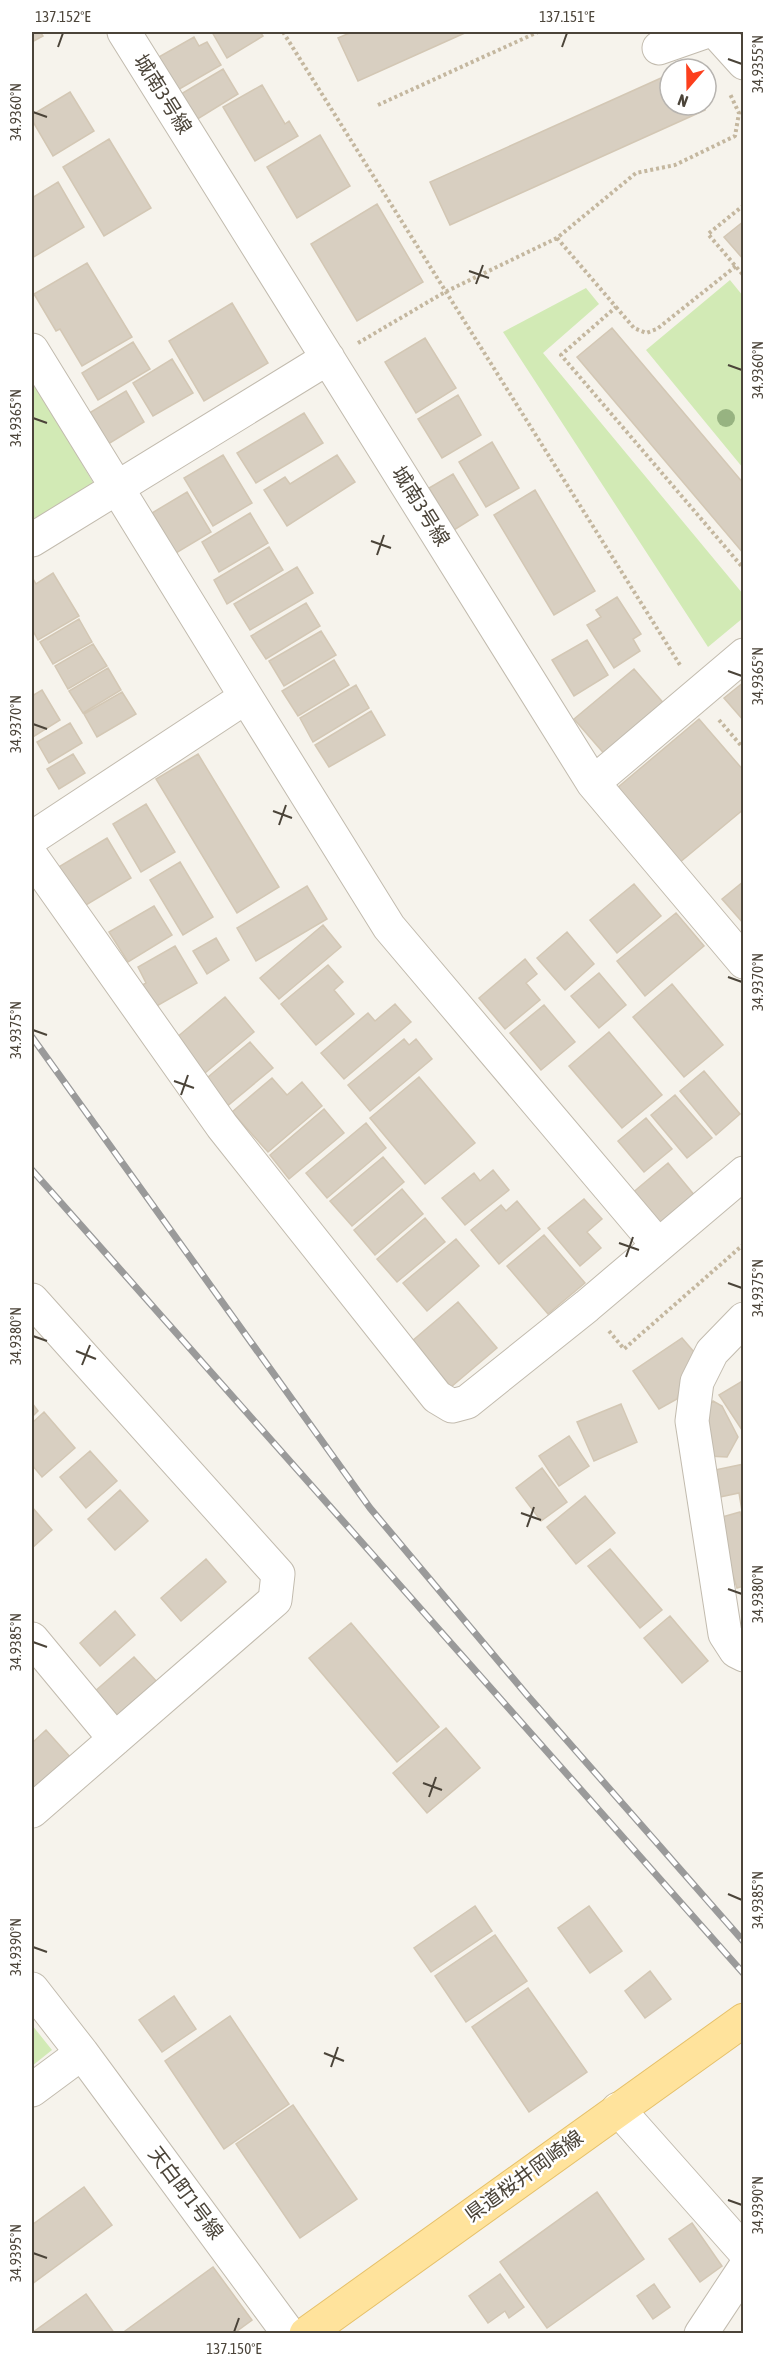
<svg xmlns="http://www.w3.org/2000/svg" width="775" height="2365" font-family="'Asap Condensed','Noto Sans JP',sans-serif">
<style>
.green{fill:#d2eab5}
.building{fill:#d8cfc1;stroke:#d3c7b4;stroke-width:1.5}
.lines{fill:none;stroke-linecap:round;stroke-linejoin:round}
.minor-casing{stroke:#c2bbae;stroke-width:35}
.major-casing{stroke:#e6c16a;stroke-width:35}
.path{stroke:#c4b79f;stroke-width:4;stroke-dasharray:3 3;stroke-linecap:butt}
.minor{stroke:#fff;stroke-width:33}
.major{stroke:#ffe39c;stroke-width:33}
.rail-casing{stroke:#9a9a9a;stroke-width:7}
.rail{stroke:#fff;stroke-width:4.5;stroke-dasharray:14;stroke-linecap:butt}
.tree{fill:#97b381}
.ticks{fill:none;stroke:#4b4439;stroke-width:2}
.labels{text-anchor:middle;stroke-width:5;stroke-linejoin:round;paint-order:stroke}
.street-label{font-size:20px;fill:#4b4439;stroke:#fff}
.neatline{fill:none;stroke:#4b4439;stroke-width:2}
.ticks-label{font-size:15px;text-anchor:middle;fill:#4b4439}
</style>
<rect width="100%" height="100%" fill="#f6f3ec"/>
<!-- green -->
<path class="green" d="M730,280L743,296V468L646,350Z
M586,288L599,304L543,353L743,594V618L708,647L503,332Z
M32,379L94,484L32,522Z
M32,2025L52,2050L32,2066Z"/>
<!-- building -->
<path class="building" d="M32,32H40L43,36L32,42Z
M212,32H260L263,36L227,58Z
M352,32H467L358,81L338,38Z
M194,37L199,46L207,42L221,65L176,91L157,58Z
M223,69L238,94L196,120L181,94Z
M670,74V105H703L705,110L450,225L430,182Z
M262,85L285,124L289,121L298,136L255,161L223,107Z
M70,92L94,131L53,156L32,120V115Z
M320,135L350,186L297,218L267,167Z
M109,139L151,208L104,236L63,167Z
M58,182L84,227L32,258V198Z
M377,204L423,282L357,321L311,244Z
M744,221V260L724,237Z
M87,263L132,337L82,366L60,329L56,331L34,294Z
M232,303L268,363L204,401L169,341Z
M612,328L744,484V554L577,357Z
M425,338L456,388L416,413L385,362Z
M133,342L150,369L98,400L82,373Z
M172,359L193,393L153,416L133,383Z
M126,391L144,422L105,446L86,415Z
M458,395L481,435L442,458L418,419Z
M304,413L323,443L256,483L237,453Z
M492,442L519,488L486,507L459,462Z
M223,455L252,503L213,526L184,478Z
M337,455L355,482L287,526L264,490L285,477L290,484Z
M453,474L478,515L454,530L429,488Z
M535,490L595,591L554,615L494,515Z
M187,492L211,532L176,553L152,513Z
M250,513L268,543L219,572L202,542Z
M269,547L283,570L227,604L214,580Z
M297,567L313,593L250,630L234,604Z
M53,573L79,616L38,640L32,629V577L36,584Z
M617,597L641,634L633,639L640,651L614,668L587,625L601,617L596,610Z
M306,603L320,626L266,659L251,636Z
M79,619L92,642L53,664L40,642Z
M321,631L336,655L284,686L269,661Z
M587,640L608,675L574,696L552,660Z
M93,644L107,666L68,689L55,666Z
M334,660L349,685L298,716L282,691Z
M108,668L121,690L83,713L69,691Z
M634,669L666,706L607,757L574,719Z
M744,682V721L724,698Z
M356,685L369,708L313,742L300,718Z
M42,690L60,720L33,737L32,696Z
M122,692L136,714L97,737L84,714Z
M371,711L385,735L329,767L315,745Z
M699,719L744,771V809L679,863L617,788Z
M70,723L82,743L49,763L37,742Z
M73,754L85,773L59,789L47,769Z
M198,754L279,887L237,913L156,779Z
M146,804L175,852L141,872L113,824Z
M107,838L131,878L81,908L57,868Z
M180,862L213,917L183,935L150,880Z
M744,881V924L722,899Z
M634,884L661,916L617,953L590,920Z
M307,886L327,919L256,961L237,928Z
M154,906L172,935L128,962L109,932Z
M676,913L704,946L645,996L617,961Z
M323,925L341,947L279,999L260,978Z
M567,932L594,964L565,990L537,958Z
M216,938L229,960L207,974L193,951Z
M175,946L197,983L148,1011L135,989L146,983L138,967Z
M525,959L537,974L526,983L540,1000L505,1029L479,998Z
M328,965L343,982L334,990L354,1014L316,1045L281,1004Z
M599,973L626,1005L599,1028L571,996Z
M672,984L723,1045L684,1077L633,1017Z
M225,997L254,1032L205,1073L176,1038Z
M395,1004L411,1022L344,1079L321,1053L368,1013L375,1021Z
M544,1005L575,1042L541,1070L510,1033Z
M609,1032L662,1095L622,1128L569,1066Z
M404,1039L409,1045L416,1039L432,1059L370,1111L348,1085Z
M250,1042L273,1068L225,1108L202,1082Z
M704,1071L740,1114L716,1135L680,1091Z
M419,1077L475,1143L425,1184L370,1118Z
M272,1078L287,1095L302,1082L322,1106L268,1152L232,1112Z
M675,1095L712,1138L687,1158L651,1115Z
M324,1109L344,1133L289,1179L270,1155Z
M646,1118L672,1149L644,1172L618,1141Z
M366,1123L386,1148L327,1198L306,1173Z
M383,1157L404,1182L352,1226L330,1201Z
M668,1163L695,1196L658,1226L631,1194Z
M493,1170L509,1190L465,1225L442,1198L474,1173L480,1181Z
M402,1189L423,1214L375,1255L354,1230Z
M584,1199L602,1219L587,1232L601,1248L580,1266L548,1228Z
M517,1201L540,1229L499,1264L471,1230L501,1205L506,1211Z
M425,1218L445,1242L397,1282L377,1259Z
M544,1235L585,1283L548,1314L507,1266Z
M456,1239L479,1266L427,1311L403,1283Z
M458,1302L497,1348L451,1387L412,1341Z
M682,1338L694,1352L677,1399L659,1409L633,1371Z
M744,1380V1433L719,1395Z
M713,1401L722,1406L738,1437L727,1457L707,1456V1408Z
M32,1403L38,1411L32,1417Z
M621,1404L637,1442L594,1461L577,1422Z
M44,1412L75,1448L42,1477L32,1465V1423Z
M569,1436L589,1466L559,1486L539,1456Z
M90,1451L117,1481L86,1508L60,1477Z
M744,1464V1511H742L739,1493L715,1498L710,1471Z
M542,1468L567,1502L541,1521L516,1488Z
M120,1490L148,1521L115,1550L88,1519Z
M585,1496L615,1533L576,1564L547,1527Z
M32,1507L52,1530L32,1548Z
M740,1512L744,1525V1586L737,1588L715,1519Z
M610,1549L662,1610L640,1628L588,1566Z
M206,1559L226,1582L181,1621L161,1598Z
M115,1611L135,1635L100,1666L80,1643Z
M670,1616L708,1661L682,1683L644,1638Z
M351,1623L439,1727L397,1762L309,1658Z
M134,1657L158,1683L117,1719L94,1692Z
M446,1728L480,1768L427,1813L393,1773Z
M46,1730L71,1758L32,1793V1743Z
M475,1906L492,1931L431,1972L414,1948Z
M589,1906L622,1951L590,1973L558,1928Z
M495,1935L527,1981L466,2022L435,1976Z
M650,1971L671,1999L645,2018L625,1991Z
M528,1988L587,2072L529,2112L472,2027Z
M174,1996L196,2029L162,2052L139,2020Z
M230,2016L289,2104L224,2149L165,2061Z
M293,2105L357,2199L300,2238L236,2144Z
M84,2187L112,2225L32,2284V2225Z
M597,2192L644,2259L547,2328L500,2262Z
M692,2223L722,2266L700,2282L669,2239Z
M213,2267L252,2320L233,2334H121Z
M500,2274L524,2307L509,2318L505,2311L488,2323L469,2296Z
M654,2284L670,2307L653,2319L637,2296Z
M86,2294L115,2334H32V2333Z"/>
<g class="lines">
<!-- minor casing -->
<g class="minor-casing">
<path id="minor" d="M124,32L593,783L744,962
M716,32L744,63
M659,48L705,32
M32,350L246,697L32,838
M32,540L328,358
M246,697L389,927L658,1245
M593,783L744,655
M32,857L222,1126L437,1397L452,1406L467,1402L587,1306L744,1173
M32,1300L278,1574L275,1600L32,1811
M744,1319L712,1352L697,1382L692,1421L725,1634L736,1651L744,1655
M32,1639L115,1739
M32,1989L82,2053L32,2090
M82,2053L289,2334
M618,2109L744,2251
M701,2334L744,2269"/>
</g>
<!-- major casing -->
<g class="major-casing">
<path id="major" d="M306,2334L744,2020"/>
</g>
<!-- path -->
<path class="path" d="M283,32L680,665
M378,105L538,32
M744,205L708,234L744,276
M557,238L616,307L561,355L744,569
M616,307L634,328L646,333L657,329L736,266
M358,343L445,292L557,238L636,173L675,165L735,136L739,113L730,94
M719,720L744,749
M609,1331L624,1349L744,1244"/>
<!-- minor -->
<use href="#minor" class="minor"/>
<!-- major -->
<use href="#major" class="major"/>
<!-- rail casing -->
<g class="rail-casing">
<path id="rail" d="M32,1037L370,1508L527,1695L744,1942
M32,1170L744,1974"/>
</g>
<!-- rail -->
<use href="#rail" class="rail"/>
</g>
<!-- trees -->
<circle class="tree" cx="726" cy="418" r="9"/>
<!-- ticks -->
<path class="ticks" d="M58,47L63,33M562,47L567,33M728,59L742,64M33,112L47,117M469,271L489,278M476,284L483,265M728,365L742,370M33,418L47,423M371,541L391,548M377,555L384,535M728,671L742,676M33,724L47,729M273,811L292,818M279,825L286,805M728,977L742,982M33,1030L47,1035M174,1081L194,1088M181,1095L188,1075M619,1243L639,1250M626,1257L633,1237M728,1283L742,1288M33,1336L47,1341M76,1351L96,1359M82,1365L90,1345M521,1513L541,1520M527,1527L534,1507M728,1589L742,1594M33,1642L47,1647M423,1783L442,1790M429,1797L436,1777M728,1894L742,1900M33,1947L47,1952M324,2053L344,2061M331,2067L338,2047M728,2200L742,2205M33,2253L47,2258M234,2332L239,2318"/>
<g class="labels">
<!-- street labels -->
<g class="street-label">
<text transform="translate(163 94) rotate(58)" y="7">城南3号線</text>
<text transform="translate(421 506) rotate(58)" y="7">城南3号線</text>
<text transform="translate(524 2176) rotate(-36)" y="7">県道桜井岡崎線</text>
<text transform="translate(186 2193) rotate(53)" y="7">天白町1号線</text>
</g>
</g>
<!-- border -->
<rect width="775" height="2365" fill="none" stroke="#ffffff" stroke-width="66"/>
<!-- north arrow -->
<g transform="translate(688 87) rotate(200)"><circle r="28" fill="#ffffff" stroke="#b7b4b0" stroke-width="1.5"/>
<path d="M0-4.5L10 22L0 15L-10 22Z" fill="#fc3f1d"/>
<text y="-9" font-size="16" font-weight="bold" text-anchor="middle" fill="#4b4439">N</text>
</g>
<rect x="33" y="33" width="709" height="2299" class="neatline"/>
<g class="ticks-label">
<text x="63" y="22">137.152°E</text>
<text x="567" y="22">137.151°E</text>
<text transform="translate(758 64) rotate(-90)" y="5">34.9355°N</text>
<text transform="translate(16 112) rotate(-90)" y="5">34.9360°N</text>
<text transform="translate(758 370) rotate(-90)" y="5">34.9360°N</text>
<text transform="translate(16 418) rotate(-90)" y="5">34.9365°N</text>
<text transform="translate(758 676) rotate(-90)" y="5">34.9365°N</text>
<text transform="translate(16 724) rotate(-90)" y="5">34.9370°N</text>
<text transform="translate(758 982) rotate(-90)" y="5">34.9370°N</text>
<text transform="translate(16 1030) rotate(-90)" y="5">34.9375°N</text>
<text transform="translate(758 1288) rotate(-90)" y="5">34.9375°N</text>
<text transform="translate(16 1336) rotate(-90)" y="5">34.9380°N</text>
<text transform="translate(758 1594) rotate(-90)" y="5">34.9380°N</text>
<text transform="translate(16 1642) rotate(-90)" y="5">34.9385°N</text>
<text transform="translate(758 1900) rotate(-90)" y="5">34.9385°N</text>
<text transform="translate(16 1947) rotate(-90)" y="5">34.9390°N</text>
<text transform="translate(758 2205) rotate(-90)" y="5">34.9390°N</text>
<text transform="translate(16 2253) rotate(-90)" y="5">34.9395°N</text>
<text x="234" y="2354">137.150°E</text>
</g>
</svg>
